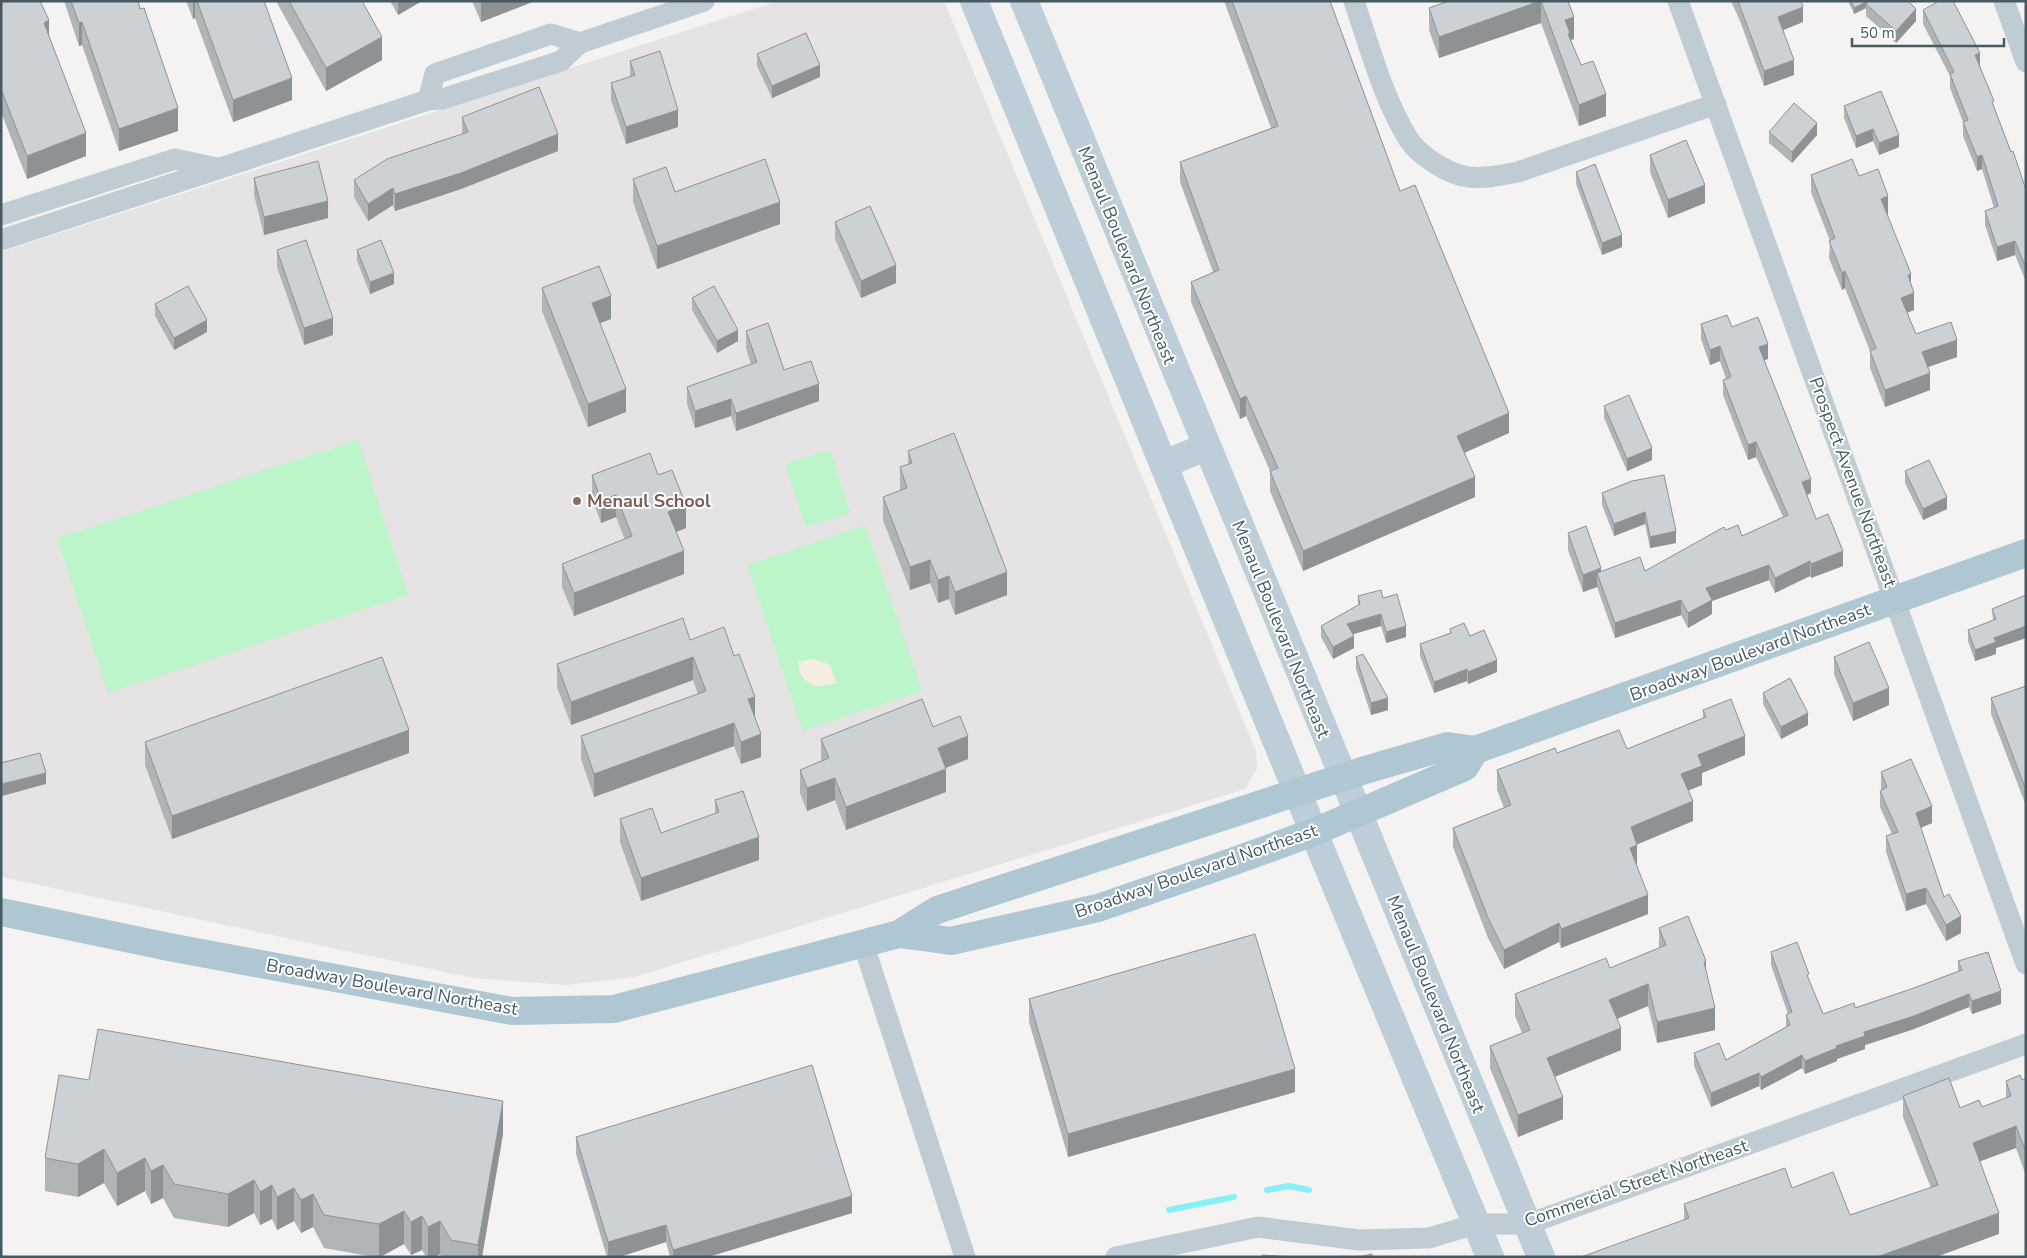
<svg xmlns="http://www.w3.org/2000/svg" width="2027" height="1258" font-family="'Nunito Sans',sans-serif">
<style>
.education{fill:#e6e3e4}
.green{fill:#bdf5ca}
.sand{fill:#f6ede2}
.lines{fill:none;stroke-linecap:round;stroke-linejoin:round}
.stream{stroke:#85f1f7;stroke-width:6}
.street{stroke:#bfccd3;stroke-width:21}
.secondary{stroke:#beced8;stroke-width:28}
.primary{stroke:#afc7d3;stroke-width:28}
.wall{fill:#afb4b7}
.shaded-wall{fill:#8e9295}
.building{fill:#cbd1d5;stroke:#8e9295}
.education-dot{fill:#8d6e63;stroke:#fff;stroke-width:2}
.labels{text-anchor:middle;stroke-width:4;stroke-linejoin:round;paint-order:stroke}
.street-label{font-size:18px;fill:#475a62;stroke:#fff}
.education-label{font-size:18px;font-weight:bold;fill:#785e54;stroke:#fff;text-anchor:start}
</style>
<rect width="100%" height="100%" fill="#f5f2f2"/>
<!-- education -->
<path class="education" d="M778,1H944L1256,751L1257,769L1245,789L631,978L564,985L473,978L1,877V252Z"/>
<!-- green -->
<path class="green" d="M358,440L408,595L108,693L57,538Z
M830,450L850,513L806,527L785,464Z
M865,525L922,691L803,731L747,565Z"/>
<!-- sand -->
<path class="sand" d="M812,659L829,664L837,683L815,687L801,676L798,662Z"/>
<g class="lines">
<!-- stream -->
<path class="stream" d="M1267,1190L1289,1186L1309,1190
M1169,1210L1234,1197"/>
<!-- street -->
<path class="street" d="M1354,1C1369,45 1384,101 1409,140C1420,156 1449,175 1469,177C1486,179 1502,175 1518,172L1716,104
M1678,1L2026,964
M2004,1L2026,62
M428,100L435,74L551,34L580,43
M1,215L175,159L217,168
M1,240L428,100L442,99L561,61L580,43L704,1
M863,943L965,1257
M1116,1257L1258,1227L1359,1240L1429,1238L1476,1224H1528L2026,1044"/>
<!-- secondary -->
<path class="secondary" d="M974,1L1323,855L1490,1257
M1024,1L1541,1257
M1164,464L1206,447"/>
<!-- primary -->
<path class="primary" d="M1,912L169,947L512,1011L614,1009L899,934L937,910L1365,770L1448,746L1475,750L2026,553
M899,934L951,941L1098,908L1226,864L1314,832L1465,767L1475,750"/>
</g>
<!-- wall -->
<path class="wall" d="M1,1L49,38L86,156L27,179L1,112Z
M64,1H138L178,131L119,151L82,45L79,46Z
M186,1H264L292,100L233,122L195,18L193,19Z
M276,1H362L382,60L326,91Z
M390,1H422L398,15Z
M472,1H535L481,22Z
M1224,1H1330L1400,191L1509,433L1464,453L1475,497L1303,571L1270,491V471L1246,416L1240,419L1191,302V282L1213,272L1180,182V162L1271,128Z
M1449,1H1568L1574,39L1571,40L1581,65L1606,116L1579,126L1541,23L1439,58L1429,30V8Z
M1731,1H1801L1803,22L1783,30L1794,75L1764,86L1740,21Z
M1848,1H1908L1916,21L1896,43L1866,16V8L1854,14Z
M1923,10L1980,66L1994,107L2026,190V282L2015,255L1997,261L1985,225V211L1994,208L1982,169L1977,171L1963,136V122L1950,88V76L1923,24Z
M757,54L820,77L772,98L757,66Z
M630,61L678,127L626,144L611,100V83L630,77Z
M1844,106L1899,147L1879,155L1873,141L1856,148L1844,118Z
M462,117L558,151L461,189L395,211L393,205L368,221L354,197V180L462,134Z
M1769,132L1817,135L1792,163L1769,143Z
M1650,155L1705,203L1668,218L1650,172Z
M1576,172L1622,247L1602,255L1576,184Z
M1811,175L1859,176L1888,214H1887L1911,285L1914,310L1907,313L1916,334L1957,357L1928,367L1930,390L1885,407L1870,368V351L1845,288L1842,290L1829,258L1830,241L1811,192Z
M254,178L328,218L264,235L254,195Z
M633,179L780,224L657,269L633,202Z
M835,222L896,283L861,298L835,239Z
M277,250L333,335L304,345L277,267Z
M357,250L394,284L370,294L357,261Z
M542,288L611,319L599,323L626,412L588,427L542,311Z
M692,298L738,341L717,353L692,310Z
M155,304L207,332L174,350L155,316Z
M1701,324L1732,327L1768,359L1764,360L1811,493L1807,495L1816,519L1843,566L1811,578L1810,576L1775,593L1769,580L1712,601V614L1688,628L1681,615L1615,638L1597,587L1583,592L1568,550V533L1601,571H1645L1726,530L1742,536L1783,517L1756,457L1748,460L1723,395V380L1726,379L1720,361L1710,365L1701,339Z
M746,331L784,370L819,401L736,431L731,416L695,428L687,404V387L751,364L746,348Z
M1604,406L1652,460L1627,471L1604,418Z
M908,451L1007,595L955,615L949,599L938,603L930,583L910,590L883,520V497L900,491V467L908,464Z
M1905,471L1947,509L1923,520L1905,483Z
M592,475H658L686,528L676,532L684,574L574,616L562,587V564L625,540L616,517L601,523L592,498Z
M1632,481L1676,543L1650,548L1645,524L1614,536L1602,505V493Z
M2026,595V638L1996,648V654L1975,661L1968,641V630L1993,621L1992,609Z
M1358,596L1383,598L1406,637L1386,643L1381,626L1353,634L1354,648L1333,659L1321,637V626L1358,605Z
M1450,629L1470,636L1497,672L1468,684L1467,681L1434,693L1420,656V644L1450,633Z
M690,640L755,718L761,757L741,764L734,746L594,797L581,759V736L698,694L693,680L571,725L557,687V664Z
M1356,657L1388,710L1371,715L1356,669Z
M1834,657L1889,705L1853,721L1834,674Z
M2026,686V806L1991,714V698Z
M1763,693L1808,725L1781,739L1763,704Z
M1703,710L1745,755L1702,773V785L1688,791L1693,821L1637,844V864L1636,865L1648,914L1561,948L1559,942L1504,969L1488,938L1453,847V828L1504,808L1497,790V770L1557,753L1627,749L1703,718Z
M933,727L968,759L945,768L946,792L846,830L835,800L807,811L800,793V770L821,761V739Z
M145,742L409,753L172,839L145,765Z
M1881,772L1932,823L1920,828L1944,897L1961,933L1946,941L1926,904L1906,911L1886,852V836L1892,834L1880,807V791L1881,790Z
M715,800L759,860L641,901L620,842V819L661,833L715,814Z
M1659,928L1706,971L1715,1030L1657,1043L1648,1006L1617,1019L1621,1050L1554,1077L1563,1119L1518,1137L1490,1068V1046L1522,1033L1515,1016V994L1610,968L1659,948Z
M1771,952L1809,981L1823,1014L1855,1008L1914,988L1958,971V961L2001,1004L1972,1014L1969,1007L1914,1029L1865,1045V1049L1837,1059V1061L1805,1074L1802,1068L1761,1090L1759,1086L1711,1107L1694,1066V1053L1726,1060L1786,1027V1015L1788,1014L1771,965Z
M1029,999L1295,1092L1068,1157L1029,1022Z
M2026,1078L2025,1173L2016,1148L1980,1161L1999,1234L1684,1220V1204L1792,1188L1850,1215L1931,1188L1903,1117V1096L1960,1108L1982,1107L2006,1098V1081L2022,1080Z
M89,1080L503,1134L482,1257H441L440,1254L435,1257H426L422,1250L411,1255L404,1244L380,1257H374L324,1248L313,1227L301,1233L294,1221L277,1230L272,1219L260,1225L254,1213L228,1227L174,1218L163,1198L151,1204L145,1191L117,1206L104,1183L78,1197L45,1191V1158Z
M576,1137L852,1213L708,1257H670L666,1242L619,1257H607L576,1154Z"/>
<!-- shaded-wall -->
<path class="shaded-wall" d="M193,1H195V18L193,19Z
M398,1H422L398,15Z
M481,1H535L481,22Z
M1541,1V23L1439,58V37Z
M1868,1L1866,4V8L1854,14V8Z
M1803,7V22L1778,32V17Z
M1916,9V21L1896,43V31Z
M1574,17V39L1570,40L1565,20Z
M49,20V43L44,23Z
M82,22V45L79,46V23Z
M382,37V60L326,91V68Z
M1980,53V67L1975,55Z
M1794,60V75L1764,86V71Z
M820,65V77L772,98V86Z
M292,78V100L233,122V100Z
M1606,94V116L1579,126V105Z
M178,108V131L119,151V129Z
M678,110V127L626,144V127Z
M1817,123V135L1792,163V152Z
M1873,129V141L1856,148V136Z
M86,133V156L27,179V156Z
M558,134V151L461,189L395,211V194Z
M1899,135V147L1879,155V143Z
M1982,155V169L1977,171V157Z
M1705,185V203L1668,218V200Z
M393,188V205L368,221V204Z
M1888,196V214L1881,216V199Z
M328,201V218L264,235V217Z
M780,202V224L657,269V246Z
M1622,235V247L1602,255V243Z
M2015,241V255L1997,261V247Z
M896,265V283L861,298V281Z
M1845,271V288L1842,290V273Z
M394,273V284L370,294V282Z
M1911,274V291L1908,275Z
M1914,293V310L1901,315V298Z
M611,296V319L592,326V303Z
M333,318V335L304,345V328Z
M207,320V332L174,350V338Z
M738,330V341L717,353V341Z
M1957,340V357L1922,369V352Z
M1768,344V359L1759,362V347Z
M1720,346V361L1710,365V350Z
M1930,373V390L1885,407V390Z
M819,384V401L736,431V413Z
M626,389V412L588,427V404Z
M1246,396V416L1240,419V399Z
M731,399V416L695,428V411Z
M1509,413V433L1457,456V436Z
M1756,442V457L1748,460V445Z
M1652,448V460L1627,471V459Z
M1475,477V497L1303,571V551Z
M1811,479V493L1802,497V482Z
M616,495V517L601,523V500Z
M1947,497V509L1923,520V509Z
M686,505V528L668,535V512Z
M1645,512V524L1614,536V524Z
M1676,531V543L1650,548V537Z
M684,551V574L574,616V593Z
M1843,551V566L1811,578V564Z
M930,560V583L910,590V567Z
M1810,561V576L1775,593V578Z
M1769,565V580L1712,601V614L1688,628V613L1706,588Z
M1601,568V585L1597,573V587L1583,592V575Z
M1007,572V595L955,615V592Z
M949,576V599L938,603V580Z
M1681,600V615L1615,638V623Z
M1381,614V626L1347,636V624Z
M1406,626V637L1386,643V632Z
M2026,626V638L1996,648V654L1975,661V650L1994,638Z
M1354,636V648L1333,659V647Z
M693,657V680L571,725V702Z
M1497,660V672L1468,684V672Z
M1467,669V681L1434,693V682Z
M1889,688V705L1853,721V703Z
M755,697V720L748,699Z
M1388,698V710L1371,715V703Z
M1808,713V725L1781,739V727Z
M734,723V746L594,797V774Z
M409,730V753L172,839V816Z
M761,734V757L741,764V742Z
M968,736V759L938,771V748Z
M1745,736V755L1702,773V785L1681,793V774L1698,755Z
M946,769V792L846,830V807Z
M46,773V784L2,796V784Z
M835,778V800L807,811V788Z
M1693,801V821L1631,847V827Z
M1932,806V823L1916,830V813Z
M759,837V860L641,901V878Z
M1637,845V864L1630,867V848Z
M1926,888V904L1906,911V894Z
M1648,895V914L1561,948V929Z
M1961,916V933L1946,941V925Z
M1559,923V942L1504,969V950Z
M1706,961V983L1704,962Z
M1648,984V1006L1609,1022V1000Z
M2001,991V1004L1972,1014V1001Z
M1969,994V1007L1914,1029L1865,1045V1049L1837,1059V1061L1805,1074V1061L1864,1032Z
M1715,1008V1030L1657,1043V1022Z
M1621,1028V1050L1547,1080V1058Z
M1802,1055V1068L1761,1090V1077Z
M1295,1069V1092L1068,1157V1134Z
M1759,1073V1086L1711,1107V1093Z
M1563,1097V1119L1518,1137V1115Z
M503,1101V1134L482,1257H478V1245Z
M2016,1126V1148L1973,1164V1143Z
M104,1149V1183L78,1197V1164Z
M145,1158V1191L117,1206V1173Z
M163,1165V1198L151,1204V1171Z
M254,1180V1213L228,1227V1194Z
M272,1185V1219L260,1225V1192Z
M294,1188V1221L277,1230V1197Z
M313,1194V1227L301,1233V1200Z
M852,1196V1213L708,1257H673V1250Z
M404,1211V1244L380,1257H379V1224Z
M1999,1213V1234L1936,1257H1877Z
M422,1216V1250L411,1255V1222Z
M440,1221V1254L435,1257H428V1227Z
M666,1225V1242L619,1257H608V1242Z"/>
<!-- building -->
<path class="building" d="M1,1H40L49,20L44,23L86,133L27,156L1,89Z
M71,1H138L140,9L144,8L178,108L119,129L82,22L79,23Z
M197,1H264L292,78L233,100Z
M289,1H362L382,37L326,68Z
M1232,1H1330L1400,191L1415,185L1509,413L1457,436L1475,477L1303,551L1270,471L1278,468L1246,396L1240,399L1191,282L1219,270L1180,162L1278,126Z
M1449,1H1540L1439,37L1429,8Z
M1541,1H1568L1574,17L1565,20L1570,33L1568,34L1581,65L1593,61L1606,94L1579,105Z
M1738,1H1801L1803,7L1778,17L1794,60L1764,71Z
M1851,1H1868L1854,8Z
M1869,1H1908L1916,9L1896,31L1866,4Z
M1939,1H1953L1980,53L1975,55L1994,101L1992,102L2011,152L2013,151L2026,190V268L2015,241L1997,247L1985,211L1998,206L1982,155L1977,157L1963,122L1968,120L1950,74L1954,72L1923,10Z
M806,33L820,65L772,86L757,54Z
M660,51L678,110L626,127L611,83L635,75L630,61Z
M539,87L558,134L461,173L395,194L393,188L368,204L354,180L387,159L468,132L462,117Z
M1881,91L1899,135L1879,143L1873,129L1856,136L1844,106Z
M1794,103L1817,123L1792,152L1769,132Z
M1686,140L1705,185L1668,200L1650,155Z
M765,159L780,202L657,246L633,179L666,167L675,192Z
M1852,159L1859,176L1878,169L1888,196L1881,199L1911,274L1908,275L1914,293L1901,298L1916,334L1951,322L1957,340L1922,352L1930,373L1885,390L1870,351L1876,348L1845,271L1842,273L1829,241L1835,238L1811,175Z
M318,161L328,201L264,217L254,178Z
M1595,164L1622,235L1602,243L1576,172Z
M870,206L896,265L861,281L835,222Z
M306,240L333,318L304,328L277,250Z
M381,240L394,273L370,282L357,250Z
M599,266L611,296L592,303L626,389L588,404L542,288Z
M188,286L207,320L174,338L155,304Z
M714,286L738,330L717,341L692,298Z
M1727,315L1732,327L1758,317L1768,344L1759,347L1811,479L1802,482L1816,519L1828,514L1843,551L1811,564L1810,561L1775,578L1769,565L1706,588L1712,600L1688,613L1681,600L1615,623L1597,573L1640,557L1645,571L1724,527L1726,530L1738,525L1742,536L1788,515L1756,442L1748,445L1723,380L1731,377L1720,346L1710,350L1701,324Z
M768,323L784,370L811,361L819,384L736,413L731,399L695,411L687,387L757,362L746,331Z
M1629,395L1652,448L1627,459L1604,406Z
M954,433L1007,572L955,592L949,576L938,580L930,560L910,567L883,497L907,488L900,467L912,463L908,451Z
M650,453L658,475L672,470L686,505L668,512L684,551L574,593L562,564L632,536L616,495L601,500L592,475Z
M1929,460L1947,497L1923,509L1905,471Z
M1664,475L1676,531L1650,537L1645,512L1614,524L1602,493L1632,481Z
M1586,526L1601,568L1583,575L1568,533Z
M1381,590L1383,598L1397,594L1406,626L1386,632L1381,614L1347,624L1354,636L1333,647L1321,626L1360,604L1358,596Z
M2026,595V626L1994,638L1996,642L1975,650L1968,630L1996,619L1992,609Z
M683,618L690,640L724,627L734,656L739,654L755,697L748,699L761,734L741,742L734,723L594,774L581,736L706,691L693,657L571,702L557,664Z
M1464,623L1470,636L1484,630L1497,660L1468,672L1467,669L1434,682L1420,644L1451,633L1450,629Z
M1869,642L1889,688L1853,703L1834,657Z
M1363,654L1388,698L1371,703L1356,657Z
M382,657L409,730L172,816L145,742Z
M1790,678L1808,713L1781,727L1763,693Z
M2026,686V790L1991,698Z
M922,699L933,727L960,716L968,736L938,748L946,769L846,807L835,778L807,788L800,770L829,758L821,739Z
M1731,699L1745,736L1698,755L1702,766L1681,774L1693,801L1631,827L1637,845L1630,848L1648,895L1561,929L1559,923L1504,950L1488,918L1453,828L1511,805L1497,770L1555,748L1557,753L1619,730L1627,749L1706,717L1703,710Z
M40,753L46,773L2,784L1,763Z
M1911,759L1932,806L1916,813L1944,897L1949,894L1961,916L1946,925L1926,888L1906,894L1886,836L1898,832L1880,791L1887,787L1881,772Z
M743,791L759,837L641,878L620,819L652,808L661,833L719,812L715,800Z
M1688,916L1706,961L1704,962L1715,1008L1657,1022L1648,984L1609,1000L1621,1028L1547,1058L1563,1097L1518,1115L1490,1046L1530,1030L1515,994L1606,958L1610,968L1666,945L1659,928Z
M1255,934L1295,1069L1068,1134L1029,999Z
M1797,942L1809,974L1807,975L1823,1014L1854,1003L1855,1008L1914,988L1962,970L1958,961L1988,952L2001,991L1972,1001L1969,994L1914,1016L1864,1032L1865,1036L1836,1046L1837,1048L1805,1061L1802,1055L1761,1077L1759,1073L1711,1093L1694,1053L1719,1043L1726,1060L1790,1025L1786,1015L1792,1012L1771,952Z
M98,1029L503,1101L478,1245L451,1240L440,1221L428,1227L422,1216L411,1222L404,1211L379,1224L324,1215L313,1194L301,1200L294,1188L277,1197L272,1185L260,1192L254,1180L228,1194L174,1184L163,1165L151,1171L145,1158L117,1173L104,1149L78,1164L45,1158L59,1075L89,1080Z
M812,1065L852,1196L673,1250L666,1225L608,1242L576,1137Z
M2020,1075L2022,1080L2026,1078V1152L2016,1126L1973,1143L1999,1213L1877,1257H1581L1689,1218L1684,1204L1785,1168L1792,1188L1833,1172L1850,1215L1938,1185L1903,1096L1949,1078L1960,1108L1979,1100L1982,1107L2011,1096L2006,1081Z
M1372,1254V1257H1359Z
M1262,1255L1295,1257H1262Z"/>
<!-- markers -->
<circle class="education-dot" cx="577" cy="501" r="5"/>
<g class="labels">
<!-- street labels -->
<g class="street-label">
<text transform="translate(1127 255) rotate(68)" y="6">Menaul Boulevard Northeast</text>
<text transform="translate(1853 482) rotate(70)" y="6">Prospect Avenue Northeast</text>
<text transform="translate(1281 629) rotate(68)" y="6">Menaul Boulevard Northeast</text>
<text transform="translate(1750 652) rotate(-20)" y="6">Broadway Boulevard Northeast</text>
<text transform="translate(1196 871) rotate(-19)" y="6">Broadway Boulevard Northeast</text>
<text transform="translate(392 987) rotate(10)" y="6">Broadway Boulevard Northeast</text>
<text transform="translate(1436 1004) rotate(68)" y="6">Menaul Boulevard Northeast</text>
<text transform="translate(1636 1183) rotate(-19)" y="6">Commercial Street Northeast</text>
</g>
<!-- education labels -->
<g class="education-label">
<text x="587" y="507">Menaul School</text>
</g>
</g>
<!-- border -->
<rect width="2027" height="1258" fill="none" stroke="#475a62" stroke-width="5"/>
<!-- scale -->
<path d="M1852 38v8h152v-8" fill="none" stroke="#475a62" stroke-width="2.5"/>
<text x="1860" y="38" font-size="15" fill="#475a62" stroke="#ffffff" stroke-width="4" paint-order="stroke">50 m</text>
</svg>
